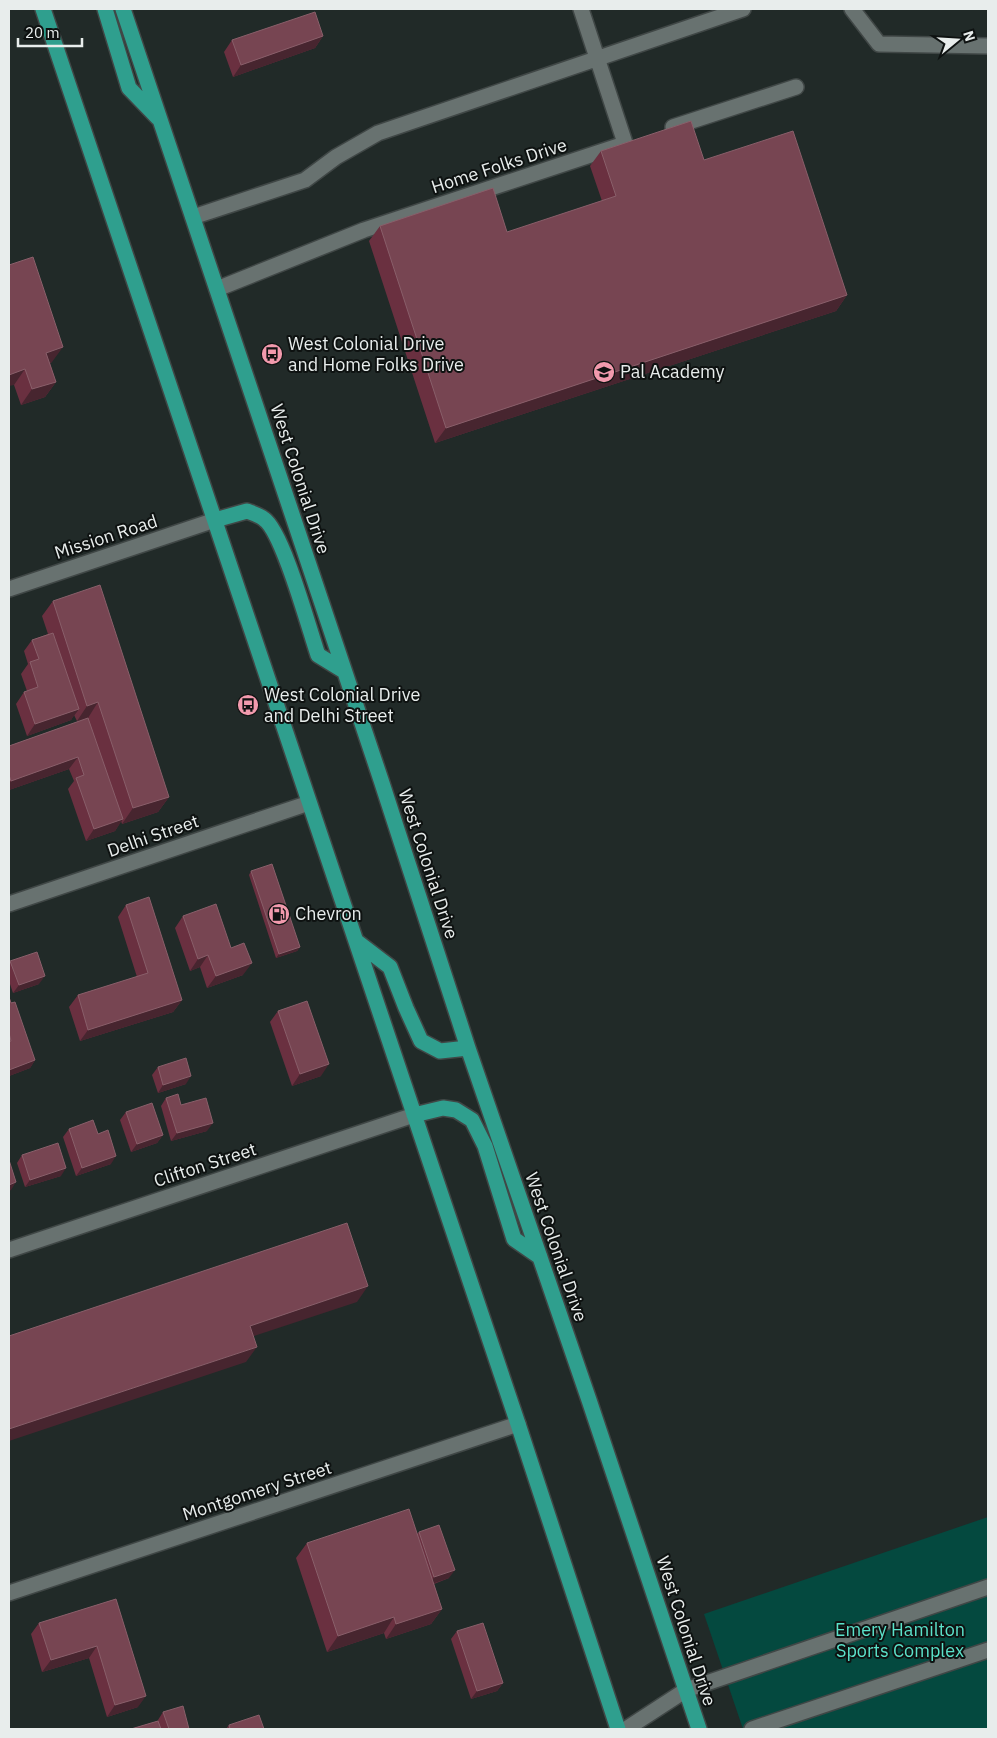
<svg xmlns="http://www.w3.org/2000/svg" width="997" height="1738" font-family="'IBM Plex Sans',sans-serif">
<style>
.green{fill:#04493f}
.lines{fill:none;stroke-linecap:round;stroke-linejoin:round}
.minor-casing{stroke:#404746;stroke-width:18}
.trunk-casing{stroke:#404746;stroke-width:18}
.minor{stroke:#687270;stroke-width:15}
.trunk{stroke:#2f9f8e;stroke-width:15}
.wall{fill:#6a3040}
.shaded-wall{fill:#47252f}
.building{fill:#774552;stroke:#895f6a}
.labels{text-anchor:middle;stroke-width:4;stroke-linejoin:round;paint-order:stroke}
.street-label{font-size:18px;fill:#e8edec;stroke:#0e1211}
.poi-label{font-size:18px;fill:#e8edec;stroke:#0e1211;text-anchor:start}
.park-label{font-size:18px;fill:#5be2ca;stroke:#0e1211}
</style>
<rect width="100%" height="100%" fill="#212a28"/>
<!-- green -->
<path class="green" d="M988,1517V1729H743L704,1614Z"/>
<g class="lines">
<!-- minor casing -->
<g class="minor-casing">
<path id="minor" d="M581,9L625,143
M852,9L879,44L988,46
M673,127L796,87
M193,217L305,180L336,157L378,133L743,9
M217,289L364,230L618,146
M9,589L215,520
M9,904L309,803
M9,1250L414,1115
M9,1593L518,1424
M626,1729L686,1690L988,1587
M752,1729L988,1650"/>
</g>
<!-- trunk casing -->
<g class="trunk-casing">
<path id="trunk" d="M43,9L518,1424L618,1729
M105,9L129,88L158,118
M123,9L381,780L468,1048L589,1400L699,1729
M215,520L247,511C252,513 259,515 264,519C283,532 309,629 318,655L344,671
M356,941L390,967L406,1008L421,1041L440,1051L468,1048
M414,1115L443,1108L456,1110L472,1120L485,1146L514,1239L540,1257"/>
</g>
<!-- minor -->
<use href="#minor" class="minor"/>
<!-- trunk -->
<use href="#trunk" class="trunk"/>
</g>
<!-- wall -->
<path class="wall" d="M323,36L315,48L233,77L224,52L232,40Z
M601,151L704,160L847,295L836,311L435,443L369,241L380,226L507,232L602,201L590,166Z
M9,265L52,362L50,363L56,382L45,397L21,405L14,385Z
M53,601L169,797L158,812L122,824L121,821L115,831L86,841L68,789L74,781L69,769L9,790V746L88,718L77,721L74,715L71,720L27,736L16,704L24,692L27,691L21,674L28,664L24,651L32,640L48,634L42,616Z
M251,871L300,947L297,951L276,958L249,875Z
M126,905L182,1000L173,1012L80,1041L69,1007L78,995L137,977L118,917Z
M183,916L231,948L243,975L207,988L200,967L190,971L175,928Z
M10,961L39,984L13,993L9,981V964Z
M9,997L35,1060L30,1068L9,1076Z
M278,1011L321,1076L292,1086L270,1022Z
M158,1067L186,1084L158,1093L152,1075Z
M166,1098L181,1105L207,1131L171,1141L161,1106Z
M126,1112L163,1135L157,1143L131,1152L120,1120Z
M69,1129L98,1134L111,1164L76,1176L63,1137Z
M22,1155L61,1176L25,1187L17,1163Z
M419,1532L449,1578L434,1584L442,1609L431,1624L386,1639L384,1633L327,1652L296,1558L307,1543L417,1534Z
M116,1599L138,1707L107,1717L89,1658L42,1672L31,1634L39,1623Z
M457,1631L503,1683L497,1691L471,1699L451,1639Z
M163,1712L189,1729H131L158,1721V1720Z
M229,1725L264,1729H226Z"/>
<!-- shaded-wall -->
<path class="shaded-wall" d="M323,36L315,48L233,77L241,65Z
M847,295L836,311L435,443L446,428Z
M63,347L52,362L35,368L46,353Z
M25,369L14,385L9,386V375Z
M56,382L45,397L21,405L32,389Z
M98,702L88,718L77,721L87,706Z
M79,709L71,720L27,736L35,724Z
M78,757L69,769L9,790V784L11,781Z
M169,797L158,812L122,824L133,808Z
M123,819L115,831L86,841L94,829Z
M300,947L297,951L276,958L279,954Z
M208,955L200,967L190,971L198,959Z
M252,963L243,975L207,988L216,976Z
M45,976L39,984L13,993L19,985Z
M182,1000L173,1012L80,1041L88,1030Z
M35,1060L30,1068L9,1076V1070Z
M329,1064L321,1076L292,1086L300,1074Z
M191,1076L186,1084L158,1093L163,1085Z
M213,1123L207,1131L171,1141L177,1133Z
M163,1135L157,1143L131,1152L137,1144Z
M116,1156L111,1164L76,1176L82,1168Z
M66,1168L61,1176L25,1187L30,1180Z
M16,1182L11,1190L9,1191V1185Z
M368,1286L357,1302L239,1341L250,1326Z
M257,1347L246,1362L9,1441V1429Z
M455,1570L449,1578L429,1585L434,1577Z
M442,1609L431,1624L386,1639L396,1624Z
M394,1617L384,1633L327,1652L338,1636Z
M97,1646L89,1658L42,1672L51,1660Z
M503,1683L497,1691L471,1699L477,1691Z
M146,1696L138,1707L107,1717L115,1705Z"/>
<!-- building -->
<path class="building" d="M315,12L323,36L241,65L232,40Z
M691,121L704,160L793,131L847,295L446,428L380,226L493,188L507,232L616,196L601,151Z
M33,257L63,347L46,353L56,382L32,389L25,369L9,375V265Z
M100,585L169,797L133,808L98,702L87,706L53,601Z
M53,633L79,709L35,724L24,692L38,687L30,662L39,659L32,640Z
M88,718L123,819L94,829L76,778L84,775L78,757L11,781L9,775V746Z
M272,864L300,947L279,954L251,871Z
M149,897L182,1000L88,1030L78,995L148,973L126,905Z
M216,904L231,948L244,943L252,963L216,976L208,955L198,959L183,916Z
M37,952L45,976L19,985L10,961Z
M9,997L11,1003L15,1002L35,1060L9,1070V1042L11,1041L9,1033Z
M307,1001L329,1064L300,1074L278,1011Z
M186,1058L191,1076L163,1085L158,1067Z
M178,1094L181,1105L206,1098L213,1123L177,1133L166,1098Z
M152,1103L163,1135L137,1144L126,1112Z
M93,1120L98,1134L108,1130L116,1156L82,1168L69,1129Z
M58,1143L66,1168L30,1180L22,1155Z
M9,1160L16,1182L9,1185Z
M347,1223L368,1286L250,1326L257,1347L9,1429V1336Z
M409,1509L442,1609L396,1624L394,1617L338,1636L307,1543Z
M439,1525L455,1570L434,1577L419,1532Z
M116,1599L146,1696L115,1705L97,1646L51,1660L39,1623Z
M483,1623L503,1683L477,1691L457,1631Z
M183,1706L189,1729H169L163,1712Z
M259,1715L264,1729H230L229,1725Z
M158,1721L161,1729H131Z"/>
<!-- icons -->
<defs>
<g id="bus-disc" transform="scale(1.125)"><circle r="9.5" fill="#f29aad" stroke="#0e1211"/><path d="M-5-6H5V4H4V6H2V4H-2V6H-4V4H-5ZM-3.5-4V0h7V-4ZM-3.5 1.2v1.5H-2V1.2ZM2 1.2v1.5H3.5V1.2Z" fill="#111"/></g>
<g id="school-disc" transform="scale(1.125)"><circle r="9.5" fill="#f29aad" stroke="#0e1211"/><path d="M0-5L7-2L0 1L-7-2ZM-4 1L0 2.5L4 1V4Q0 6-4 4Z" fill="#111"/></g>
<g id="fuel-disc" transform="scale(1.125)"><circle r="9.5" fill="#f29aad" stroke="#0e1211"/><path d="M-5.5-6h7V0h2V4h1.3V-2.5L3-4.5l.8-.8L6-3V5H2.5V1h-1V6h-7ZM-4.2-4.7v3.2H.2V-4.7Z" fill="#111"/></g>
</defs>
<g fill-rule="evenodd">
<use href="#bus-disc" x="272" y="354"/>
<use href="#school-disc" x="604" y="372"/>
<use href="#bus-disc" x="248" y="705"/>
<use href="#fuel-disc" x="279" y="914"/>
</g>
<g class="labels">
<!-- street labels -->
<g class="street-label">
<text transform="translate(499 166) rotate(-18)" y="6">Home Folks Drive</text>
<text transform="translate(300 479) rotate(72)" y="6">West Colonial Drive</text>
<text transform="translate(106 537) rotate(-18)" y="6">Mission Road</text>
<text transform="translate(153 836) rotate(-19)" y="6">Delhi Street</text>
<text transform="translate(428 864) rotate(72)" y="6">West Colonial Drive</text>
<text transform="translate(205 1165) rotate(-18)" y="6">Clifton Street</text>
<text transform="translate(556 1247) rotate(71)" y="6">West Colonial Drive</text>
<text transform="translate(257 1491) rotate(-18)" y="6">Montgomery Street</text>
<text transform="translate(686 1631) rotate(72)" y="6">West Colonial Drive</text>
</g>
<!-- poi labels -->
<g class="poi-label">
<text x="288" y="350">West Colonial Drive<tspan x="288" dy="21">and Home Folks Drive</tspan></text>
<text x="620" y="378">Pal Academy</text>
<text x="264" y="701">West Colonial Drive<tspan x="264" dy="21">and Delhi Street</tspan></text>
<text x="295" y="920">Chevron</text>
</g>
<!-- park labels -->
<g class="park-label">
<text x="900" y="1636">Emery Hamilton<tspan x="900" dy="21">Sports Complex</tspan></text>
</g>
</g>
<!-- border -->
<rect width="997" height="1738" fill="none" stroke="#e8edec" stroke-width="20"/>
<!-- north arrow -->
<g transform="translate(957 40) rotate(72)" stroke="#0e1211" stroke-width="4" paint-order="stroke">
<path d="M0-4L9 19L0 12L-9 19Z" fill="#e8edec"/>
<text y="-8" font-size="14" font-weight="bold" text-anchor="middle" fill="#e8edec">N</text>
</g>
<!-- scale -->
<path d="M18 38v8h64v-8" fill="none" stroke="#e8edec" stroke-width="2.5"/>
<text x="25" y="38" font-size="15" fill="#e8edec" stroke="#0e1211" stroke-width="4" paint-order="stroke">20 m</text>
</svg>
